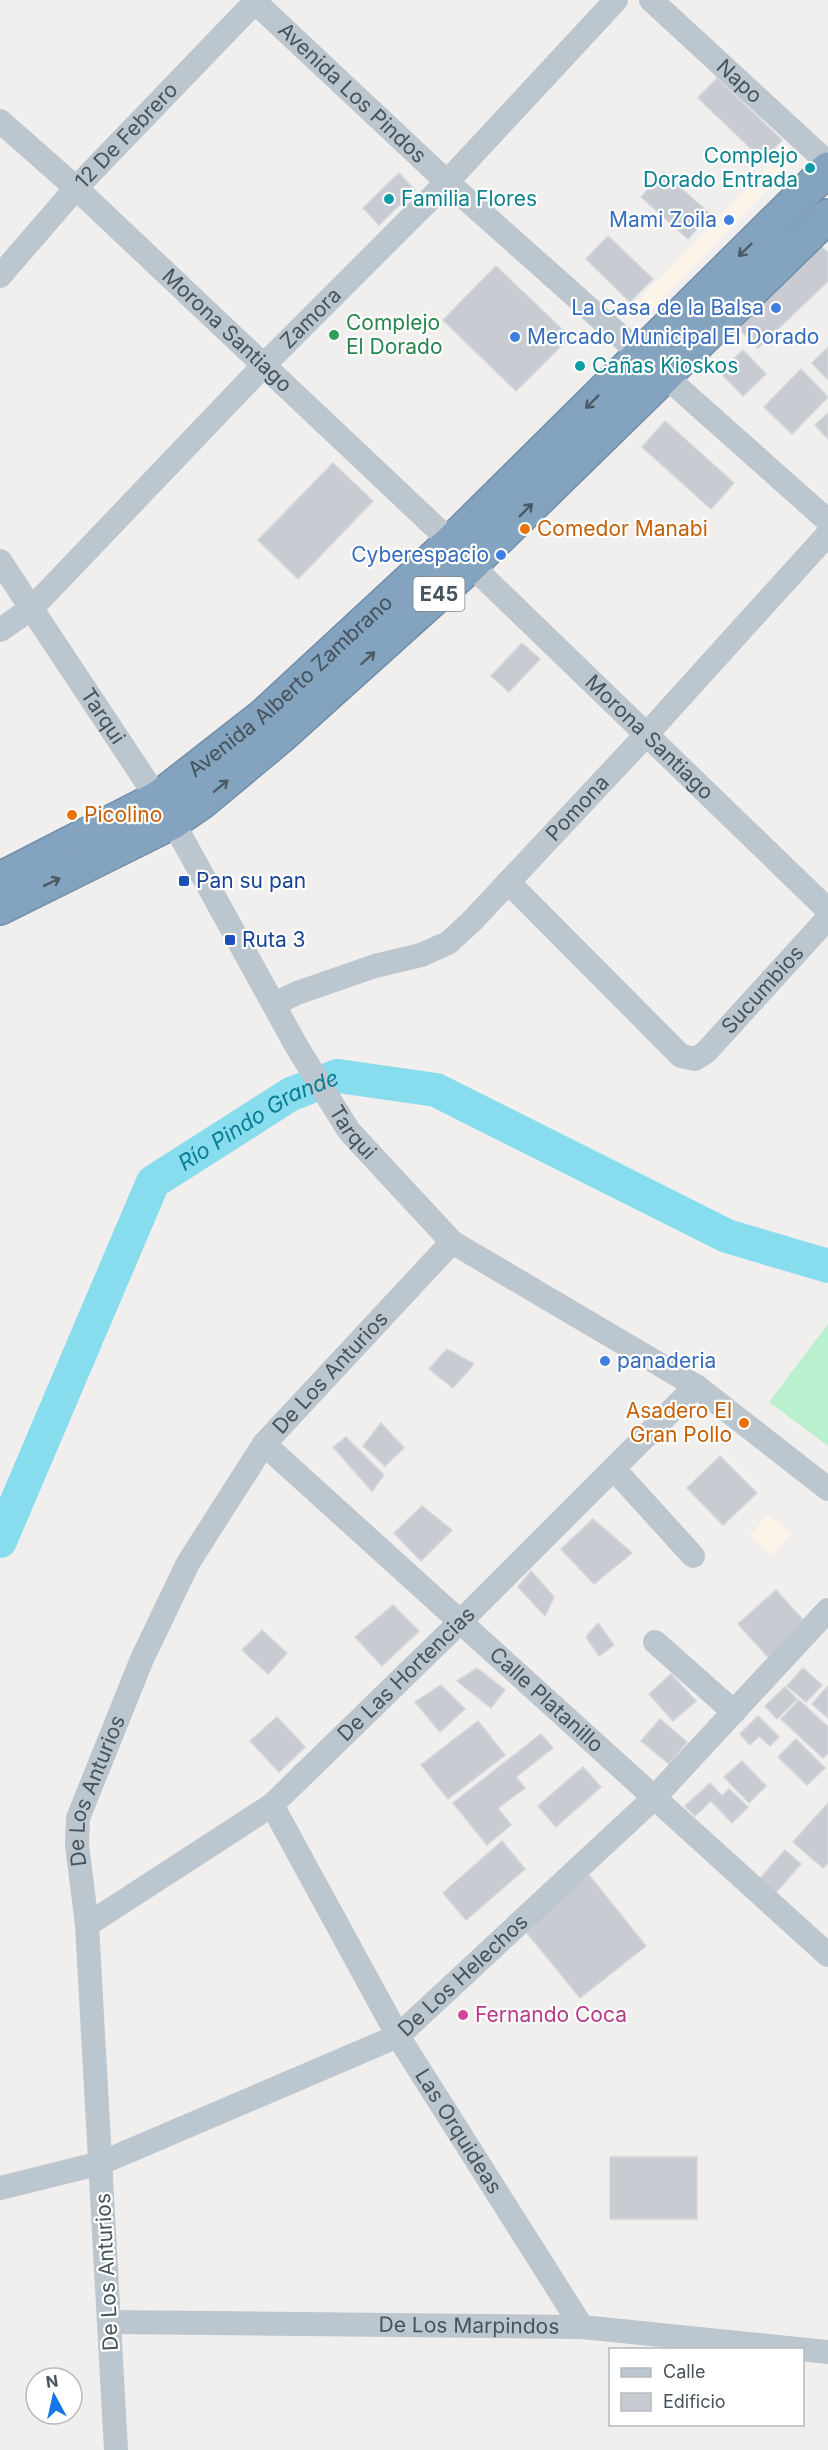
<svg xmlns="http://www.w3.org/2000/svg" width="828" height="2450" font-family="Inter,sans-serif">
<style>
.commercial{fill:#fcf5e7}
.green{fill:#bbf0ce}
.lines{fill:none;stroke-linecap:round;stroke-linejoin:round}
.river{stroke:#87dcee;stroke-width:34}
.building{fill:#c8cbd1;stroke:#d2d5da;stroke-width:1.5}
.highway-casing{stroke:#708eaa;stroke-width:36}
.minor{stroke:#bcc6ce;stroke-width:24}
.highway{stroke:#84a3bf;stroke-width:33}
.oneway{stroke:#4c5a66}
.culture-dot{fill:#0f9aa8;stroke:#fff;stroke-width:2}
.shop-dot{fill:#3f7fe0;stroke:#fff;stroke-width:2}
.leisure-dot{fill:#2e9e5b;stroke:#fff;stroke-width:2}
.food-dot{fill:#e8710a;stroke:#fff;stroke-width:2}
.transit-dot{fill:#1a4fb4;stroke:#fff;stroke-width:2}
.hotel-dot{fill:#d1479c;stroke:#fff;stroke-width:2}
.labels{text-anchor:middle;stroke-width:4.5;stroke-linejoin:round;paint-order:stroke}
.shield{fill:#fff;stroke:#7e868d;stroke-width:1.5}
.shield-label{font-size:20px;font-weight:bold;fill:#46525c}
.street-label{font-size:21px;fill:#46525c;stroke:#fff}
.culture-label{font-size:21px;fill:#0d838f;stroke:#fff;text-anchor:start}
.shop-label{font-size:21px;fill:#366cbe;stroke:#fff;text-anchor:end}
.leisure-label{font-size:21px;fill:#27864d;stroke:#fff;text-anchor:start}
.food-label{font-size:21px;fill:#c56008;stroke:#fff;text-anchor:start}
.transit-label{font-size:21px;fill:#164399;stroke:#fff;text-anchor:start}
.hotel-label{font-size:21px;fill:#b23c85;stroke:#fff;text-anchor:start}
.water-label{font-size:22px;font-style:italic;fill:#097d96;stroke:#fff}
</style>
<rect width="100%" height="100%" fill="#f1eeee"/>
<!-- commercial -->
<path class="commercial" d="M788,146L799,158L645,316L633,306Z
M767,1515L791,1533L773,1555L750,1536Z"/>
<!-- green -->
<path class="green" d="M828,1324V1446L769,1402Z"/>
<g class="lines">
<!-- river -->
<path class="river" id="s1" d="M0,1541L153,1182L291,1094L338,1076L436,1090L727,1236L828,1266"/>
</g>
<!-- building -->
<path class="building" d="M717,78L782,140L763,160L698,98Z
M663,172L710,214L688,239L641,197Z
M399,173L415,190L379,225L363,208Z
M608,236L653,279L630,302L586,259Z
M816,241L828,253V281L758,348L732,322Z
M496,266L570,337L516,391L443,320Z
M828,347V380L812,363Z
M743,350L766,374L743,396L720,372Z
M801,369L828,397L792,434L764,407Z
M828,413V439L815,425Z
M665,421L734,483L711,509L642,447Z
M333,463L373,501L298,579L258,540Z
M522,643L540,659L509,692L491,676Z
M447,1349L474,1364L453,1388L429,1369Z
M381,1423L404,1448L385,1466L363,1446Z
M346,1437L384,1475L372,1491L333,1447Z
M720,1456L757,1493L723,1525L687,1488Z
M422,1506L452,1530L421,1561L394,1533Z
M593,1519L632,1553L594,1584L561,1549Z
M531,1571L554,1597L545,1616L518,1587Z
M776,1590L806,1623L768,1657L738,1624Z
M393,1605L419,1631L382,1666L355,1637Z
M598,1623L614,1645L599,1656L586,1637Z
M262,1630L287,1653L268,1674L242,1650Z
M477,1668L505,1690L491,1708L457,1681Z
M803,1668L822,1685L806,1702L787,1686Z
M671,1674L696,1701L673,1721L649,1694Z
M441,1685L465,1709L440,1732L415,1702Z
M828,1686V1718L812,1704Z
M785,1687L797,1699L777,1719L765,1706Z
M799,1700L828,1727V1753L823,1758L781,1719Z
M758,1716L779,1737L770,1746L759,1736L750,1745L740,1734Z
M277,1717L305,1747L279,1772L250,1741Z
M660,1719L687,1742L669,1764L641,1741Z
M478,1721L505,1755L448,1799L421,1765Z
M541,1734L553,1748L516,1777L525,1788L498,1808L511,1825L487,1845L453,1803Z
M796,1739L825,1768L807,1785L778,1757Z
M742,1761L766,1786L749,1803L724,1777Z
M583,1767L601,1787L556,1827L538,1806Z
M710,1783L722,1796L729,1789L748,1807L732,1823L711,1801L695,1816L685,1806Z
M828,1803V1863L823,1868L793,1842Z
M502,1841L525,1869L466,1920L443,1893Z
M785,1850L801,1864L772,1897L756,1883Z
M589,1875L646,1946L580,1998L523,1928Z
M610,2157H697V2219H610Z"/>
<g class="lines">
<!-- highway casing -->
<g class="highway-casing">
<g id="highway">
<path id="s17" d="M0,879L158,798L263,716L451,542L828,169"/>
<path d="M0,908L173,822L202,802L280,737L471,565L828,216"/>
</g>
</g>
<!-- minor -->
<g class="minor">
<path id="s2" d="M253,0L447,182L828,521"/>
<path id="s3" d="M651,0L828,163"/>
<path id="s4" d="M0,121L76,188L451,542"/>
<path id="s5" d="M0,276L76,188L257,0"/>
<path id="s6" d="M0,561L173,822L297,1047L349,1131L452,1242L696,1386L828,1489"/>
<path id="s7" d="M471,565L828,910"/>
<path id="s8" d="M0,630L32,608L265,364L447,182L616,0"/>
<path id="s9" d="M508,882L681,1056L695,1059L706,1052L828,918"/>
<path id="s10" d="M274,1004L297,993L375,966L421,955L448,943L471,922L647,734L828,534"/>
<path id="s11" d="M264,1444L828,1955"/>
<path d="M614,1469L693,1556"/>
<path d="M655,1642L734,1712"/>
<path id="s12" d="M272,1805L398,2036L582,2327"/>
<path id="s13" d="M87,1925L272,1805L460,1622L696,1386"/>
<path id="s14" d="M0,2188L101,2163L398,2036L654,1798L828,1610"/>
<path id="s15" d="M111,2322L582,2327L828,2352"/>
<path id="s16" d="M116,2450L87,1925L77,1845L78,1818L142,1659L188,1563L264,1444L452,1242"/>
</g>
<!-- highway -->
<use href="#highway" class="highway"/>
</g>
<!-- one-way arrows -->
<defs><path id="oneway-shaft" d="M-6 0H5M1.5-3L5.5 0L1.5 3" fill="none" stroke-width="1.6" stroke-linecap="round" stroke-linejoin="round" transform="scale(1.5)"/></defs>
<g class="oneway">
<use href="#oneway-shaft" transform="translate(745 250) rotate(136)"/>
<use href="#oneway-shaft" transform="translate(592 402) rotate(135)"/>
<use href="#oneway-shaft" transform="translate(526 510) rotate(-45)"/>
<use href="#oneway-shaft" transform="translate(368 658) rotate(-42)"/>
<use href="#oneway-shaft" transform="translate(221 786) rotate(-39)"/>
<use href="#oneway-shaft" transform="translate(52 882) rotate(-26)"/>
</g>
<!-- markers -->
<g class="culture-dot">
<circle cx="810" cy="168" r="6"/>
<circle cx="389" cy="199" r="6"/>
<circle cx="580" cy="366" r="6"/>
</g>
<g class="shop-dot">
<circle cx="729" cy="220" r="6"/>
<circle cx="776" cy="308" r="6"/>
<circle cx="515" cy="337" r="6"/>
<circle cx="501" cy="555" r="6"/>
<circle cx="605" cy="1361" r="6"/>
</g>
<circle class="leisure-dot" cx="334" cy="335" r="6"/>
<g class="food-dot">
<circle cx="525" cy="529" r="6"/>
<circle cx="72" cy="815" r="6"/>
<circle cx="744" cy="1423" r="6"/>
</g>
<g class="transit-dot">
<rect x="178" y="875" width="12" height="12" rx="3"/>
<rect x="224" y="934" width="12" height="12" rx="3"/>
</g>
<circle class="hotel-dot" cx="463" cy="2015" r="6"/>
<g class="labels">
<!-- shield labels -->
<rect class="shield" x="413.5" y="577" width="51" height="34" rx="4.5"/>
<g class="shield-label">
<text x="439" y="601">E45</text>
</g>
<!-- street labels -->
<g class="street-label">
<text dy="7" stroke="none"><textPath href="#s3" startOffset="120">Napo</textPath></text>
<text dy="7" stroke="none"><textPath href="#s2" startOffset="136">Avenida Los Pindos</textPath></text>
<text dy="7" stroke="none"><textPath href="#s5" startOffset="189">12 De Febrero</textPath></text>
<text dy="7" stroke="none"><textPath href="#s8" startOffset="441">Zamora</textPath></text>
<text dy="7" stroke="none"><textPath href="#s4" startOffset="309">Morona Santiago</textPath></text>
<text dy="7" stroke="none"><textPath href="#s17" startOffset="351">Avenida Alberto Zambrano</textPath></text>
<text dy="7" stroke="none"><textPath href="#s6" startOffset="186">Tarqui</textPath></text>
<text dy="7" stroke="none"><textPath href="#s7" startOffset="248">Morona Santiago</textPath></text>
<text dy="7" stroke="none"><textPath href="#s10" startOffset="372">Pomona</textPath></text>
<text dy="7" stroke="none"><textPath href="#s9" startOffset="357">Sucumbios</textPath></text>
<text dy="7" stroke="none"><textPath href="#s6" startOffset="672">Tarqui</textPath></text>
<text dy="7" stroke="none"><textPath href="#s16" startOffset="1150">De Los Anturios</textPath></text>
<text dy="7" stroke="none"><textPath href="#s13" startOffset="408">De Las Hortencias</textPath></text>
<text dy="7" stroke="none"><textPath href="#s11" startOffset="381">Calle Platanillo</textPath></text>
<text dy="7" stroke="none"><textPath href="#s16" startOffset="664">De Los Anturios</textPath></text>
<text dy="7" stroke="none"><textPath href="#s14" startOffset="516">De Los Helechos</textPath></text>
<text dy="7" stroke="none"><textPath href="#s12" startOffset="376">Las Orquideas</textPath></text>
<text transform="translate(107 2272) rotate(-93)" y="7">De Los Anturios</text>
<text dy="7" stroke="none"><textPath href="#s15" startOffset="358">De Los Marpindos</textPath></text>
</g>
<!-- culture labels -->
<g class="culture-label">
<text x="798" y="163" text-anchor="end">Complejo<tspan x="798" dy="24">Dorado Entrada</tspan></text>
<text x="401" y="206">Familia Flores</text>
<text x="592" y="373">Cañas Kioskos</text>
</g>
<!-- shop labels -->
<g class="shop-label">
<text x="717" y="227">Mami Zoila</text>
<text x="764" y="315">La Casa de la Balsa</text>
<text x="527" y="344" text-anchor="start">Mercado Municipal El Dorado</text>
<text x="489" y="562">Cyberespacio</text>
<text x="617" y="1368" text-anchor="start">panaderia</text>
</g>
<!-- leisure labels -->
<g class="leisure-label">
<text x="346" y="330">Complejo<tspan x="346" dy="24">El Dorado</tspan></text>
</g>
<!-- food labels -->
<g class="food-label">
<text x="537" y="536">Comedor Manabi</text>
<text x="84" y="822">Picolino</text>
<text x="732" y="1418" text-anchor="end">Asadero El<tspan x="732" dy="24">Gran Pollo</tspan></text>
</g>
<!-- transit labels -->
<g class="transit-label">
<text x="196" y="888">Pan su pan</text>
<text x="242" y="947">Ruta 3</text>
</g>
<!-- hotel labels -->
<g class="hotel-label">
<text x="475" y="2022">Fernando Coca</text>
</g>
<!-- water labels -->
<g class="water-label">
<text dy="8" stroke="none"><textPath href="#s1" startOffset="513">Río Pindo Grande</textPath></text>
</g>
</g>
<!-- legend -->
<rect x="609" y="2348" width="195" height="78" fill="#ffffff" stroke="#b5babe" stroke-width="1.5"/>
<rect x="621" y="2368" width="30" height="9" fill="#bcc6ce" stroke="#b5babe" stroke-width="1.5"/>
<text x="663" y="2378" font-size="18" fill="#46525c">Calle</text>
<rect x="621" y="2393" width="30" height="18" fill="#c8cbd1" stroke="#b5babe" stroke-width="1.5"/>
<text x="663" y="2408" font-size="18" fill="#46525c">Edificio</text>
<!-- north arrow -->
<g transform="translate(54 2396) rotate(352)"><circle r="28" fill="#ffffff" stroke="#b5babe" stroke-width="1.5"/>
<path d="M0-4.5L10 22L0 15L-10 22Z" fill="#1477e5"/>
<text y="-9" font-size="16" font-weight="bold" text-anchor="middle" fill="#46525c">N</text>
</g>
</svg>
